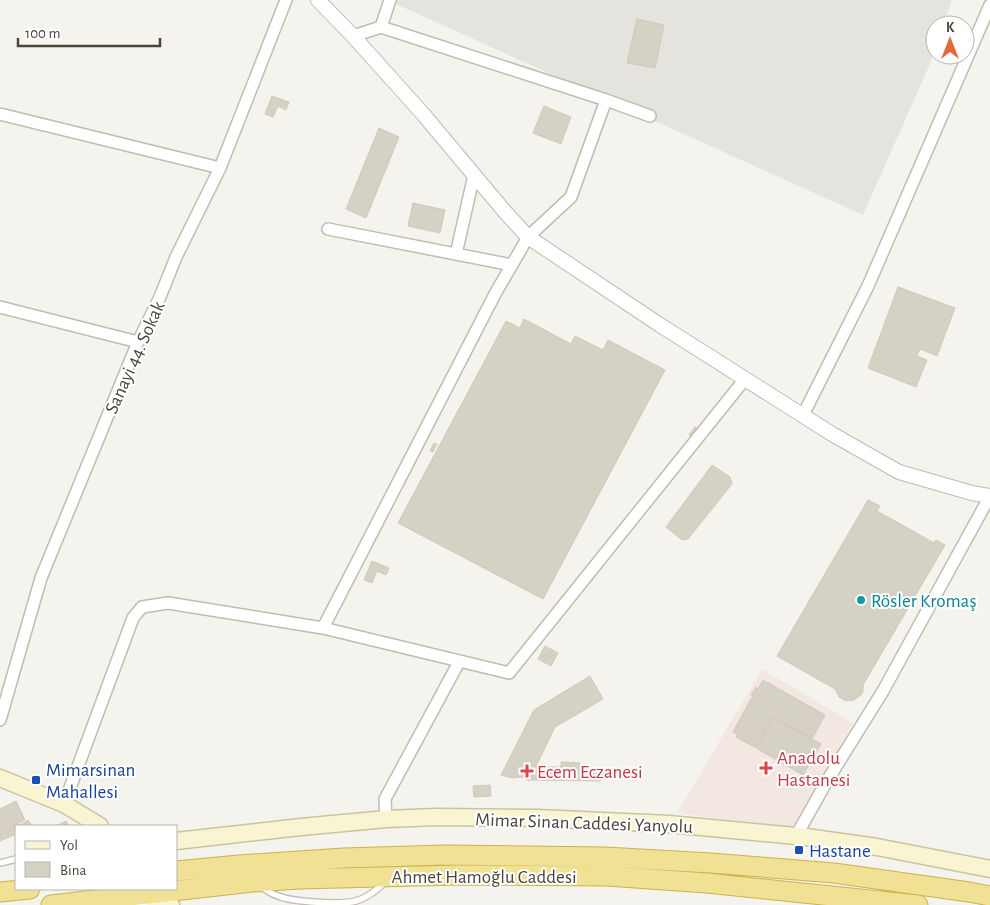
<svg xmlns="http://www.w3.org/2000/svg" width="990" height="905" font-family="'Alegreya Sans',sans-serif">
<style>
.industrial{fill:#e5e3de}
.medical{fill:#f3e7e2}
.building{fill:#d5d1c4;stroke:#cfc9b7}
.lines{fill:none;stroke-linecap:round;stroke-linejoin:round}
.service-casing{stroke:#bfbcb0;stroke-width:8}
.minor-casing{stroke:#bfbcb0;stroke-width:14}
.tertiary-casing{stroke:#bfbcb0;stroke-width:16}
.secondary-casing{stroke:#c9c49e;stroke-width:19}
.trunk-casing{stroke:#ccb14f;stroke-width:21}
.service{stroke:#fff;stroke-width:5.5}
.minor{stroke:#fff;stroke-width:11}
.tertiary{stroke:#fff;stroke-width:14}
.secondary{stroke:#f9f5d3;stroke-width:16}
.trunk{stroke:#f0e194;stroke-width:19}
.culture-dot{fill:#0f9aa8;stroke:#fff;stroke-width:2}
.health-dot{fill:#e0444e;stroke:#fff;stroke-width:2}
.transit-dot{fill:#1a4fb4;stroke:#fff;stroke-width:2}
.labels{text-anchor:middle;stroke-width:4;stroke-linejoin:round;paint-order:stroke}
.street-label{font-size:19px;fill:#49453b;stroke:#fff}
.culture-label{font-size:19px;fill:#0d838f;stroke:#fff;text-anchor:start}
.health-label{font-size:19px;fill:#be3a42;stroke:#fff;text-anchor:start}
.transit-label{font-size:19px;fill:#164399;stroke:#fff;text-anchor:start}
</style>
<rect width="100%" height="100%" fill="#f5f3ed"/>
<!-- industrial -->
<path class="industrial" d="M387,0H952L943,25H935V49L930,64L863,215Z"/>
<!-- medical -->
<path class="medical" d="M762,669L853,723L798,825L786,829L677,813Z"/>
<!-- building -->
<path class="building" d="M637,19L664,25L655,68L627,63Z
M272,96L289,102L286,110L278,106L273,117L265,114Z
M544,106L571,117L561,144L533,133Z
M379,128L399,137L366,218L346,209Z
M413,203L445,210L440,233L408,226Z
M898,287L955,308L937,356L920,349L917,356L927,360L916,387L868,368Z
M524,319L571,344L575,336L603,350L608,340L665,370L543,599L398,523L506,321L520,328Z
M695,427L698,430L692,437L689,435Z
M434,443L437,444L433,452L430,451Z
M712,465L730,477L732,484L688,539L682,540L666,527Z
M868,500L880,506L877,511L934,543L936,540L945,545L863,685V691L861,695L854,700L846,701L839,697L835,689L777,656Z
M372,561L389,568L386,575L377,571L372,583L364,580Z
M545,646L558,653L551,666L538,659Z
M590,676L603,699L555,727L529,781L521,777L512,778L501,775L534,710Z
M763,680L825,715L812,739L773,717L757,746L754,747L736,737L738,734L733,732L751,699H752L754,696L751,695L756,687L758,689Z
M773,717L821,744L803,775L756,748Z
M561,762L580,763V768H603L606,771L600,781L530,780L536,767H561Z
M490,785L491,796L474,797L473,786Z
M16,801L25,820L17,824L18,826H16V834L0,841V809Z
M28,820L32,826H19Z
M66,821L69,826H56Z"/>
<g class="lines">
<!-- service casing -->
<g class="service-casing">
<path id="service" d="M0,863L16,859
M261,887C266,890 272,894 278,896C293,902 341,905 356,901C366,898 377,890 385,882"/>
</g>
<!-- minor casing -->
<g class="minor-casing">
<path id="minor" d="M381,27L390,0
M353,36L381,27L606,100L650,116
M0,114L220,168
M328,229L512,265
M456,254L474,175
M0,307L138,342
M803,415L868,286L990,5
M323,628L495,294L528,237L571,197L606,100
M0,720L41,578L138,342L160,297L176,257L220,168L286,0
M64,804L133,618L142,607L168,603L323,628L509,673L745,379
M386,819L385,799L459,662
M796,836L827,781L883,691L990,496
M141,905L160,902"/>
</g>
<!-- tertiary casing -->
<g class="tertiary-casing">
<path id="tertiary" d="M318,0L353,36L423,114L506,213L528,237L660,325L832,434L899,472L972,493L990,496"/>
</g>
<!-- secondary casing -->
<g class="secondary-casing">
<path id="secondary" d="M0,778L64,804L100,826
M176,841L301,827L386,819L436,817L537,818L669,824L806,837L877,847L990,869
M143,894L160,902L171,905"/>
</g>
<!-- trunk casing -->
<g class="trunk-casing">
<path id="trunk" d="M176,871L239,865L344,858L445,855L605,857L711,863L834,873L969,892L990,896
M0,892L30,889
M51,905L252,882L299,879L459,875L607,876L707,883L918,905"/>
</g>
<!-- service -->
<use href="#service" class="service"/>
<!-- minor -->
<use href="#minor" class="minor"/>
<!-- tertiary -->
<use href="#tertiary" class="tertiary"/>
<!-- secondary -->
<use href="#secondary" class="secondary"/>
<!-- trunk -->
<use href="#trunk" class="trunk"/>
</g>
<!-- markers -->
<circle class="culture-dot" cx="861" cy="600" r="5"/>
<g class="health-dot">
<path d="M763.5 760.5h5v5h5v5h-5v5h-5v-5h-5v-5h5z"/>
<path d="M524.5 763.5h5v5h5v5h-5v5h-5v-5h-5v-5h5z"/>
</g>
<g class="transit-dot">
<rect x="31" y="775" width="10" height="10" rx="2.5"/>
<rect x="794" y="845" width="10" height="10" rx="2.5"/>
</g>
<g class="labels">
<!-- street labels -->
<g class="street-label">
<text transform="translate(134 357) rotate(-66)" y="7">Sanayi 44. Sokak</text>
<text transform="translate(584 822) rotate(2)" y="7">Mimar Sinan Caddesi Yanyolu</text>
<text x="484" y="883">Ahmet Hamoğlu Caddesi</text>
</g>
<!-- culture labels -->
<g class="culture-label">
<text x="871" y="607">Rösler Kromaş</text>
</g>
<!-- health labels -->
<g class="health-label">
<text x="777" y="764">Anadolu<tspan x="777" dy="22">Hastanesi</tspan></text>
<text x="537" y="778">Ecem Eczanesi</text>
</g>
<!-- transit labels -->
<g class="transit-label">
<text x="46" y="776">Mimarsinan<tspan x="46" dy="22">Mahallesi</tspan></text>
<text x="809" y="857">Hastane</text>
</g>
</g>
<!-- legend -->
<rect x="15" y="825" width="162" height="65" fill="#ffffff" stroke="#b6b5b1"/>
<rect x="25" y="841" width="25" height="8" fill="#f9f5d3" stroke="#b6b5b1"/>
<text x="60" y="850" font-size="15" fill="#49453b">Yol</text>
<rect x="25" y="862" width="25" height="15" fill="#d5d1c4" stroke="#b6b5b1"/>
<text x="60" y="875" font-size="15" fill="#49453b">Bina</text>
<!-- north arrow -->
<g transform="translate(950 40)"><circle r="24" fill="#ffffff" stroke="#b6b5b1"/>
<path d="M0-4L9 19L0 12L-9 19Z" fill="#e16a38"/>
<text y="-8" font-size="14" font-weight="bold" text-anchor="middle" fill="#49453b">K</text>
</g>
<!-- scale -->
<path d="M18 38v8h142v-8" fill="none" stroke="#49453b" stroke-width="2.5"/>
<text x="25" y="38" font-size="15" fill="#49453b" stroke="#ffffff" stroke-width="4" paint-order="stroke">100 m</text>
</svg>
